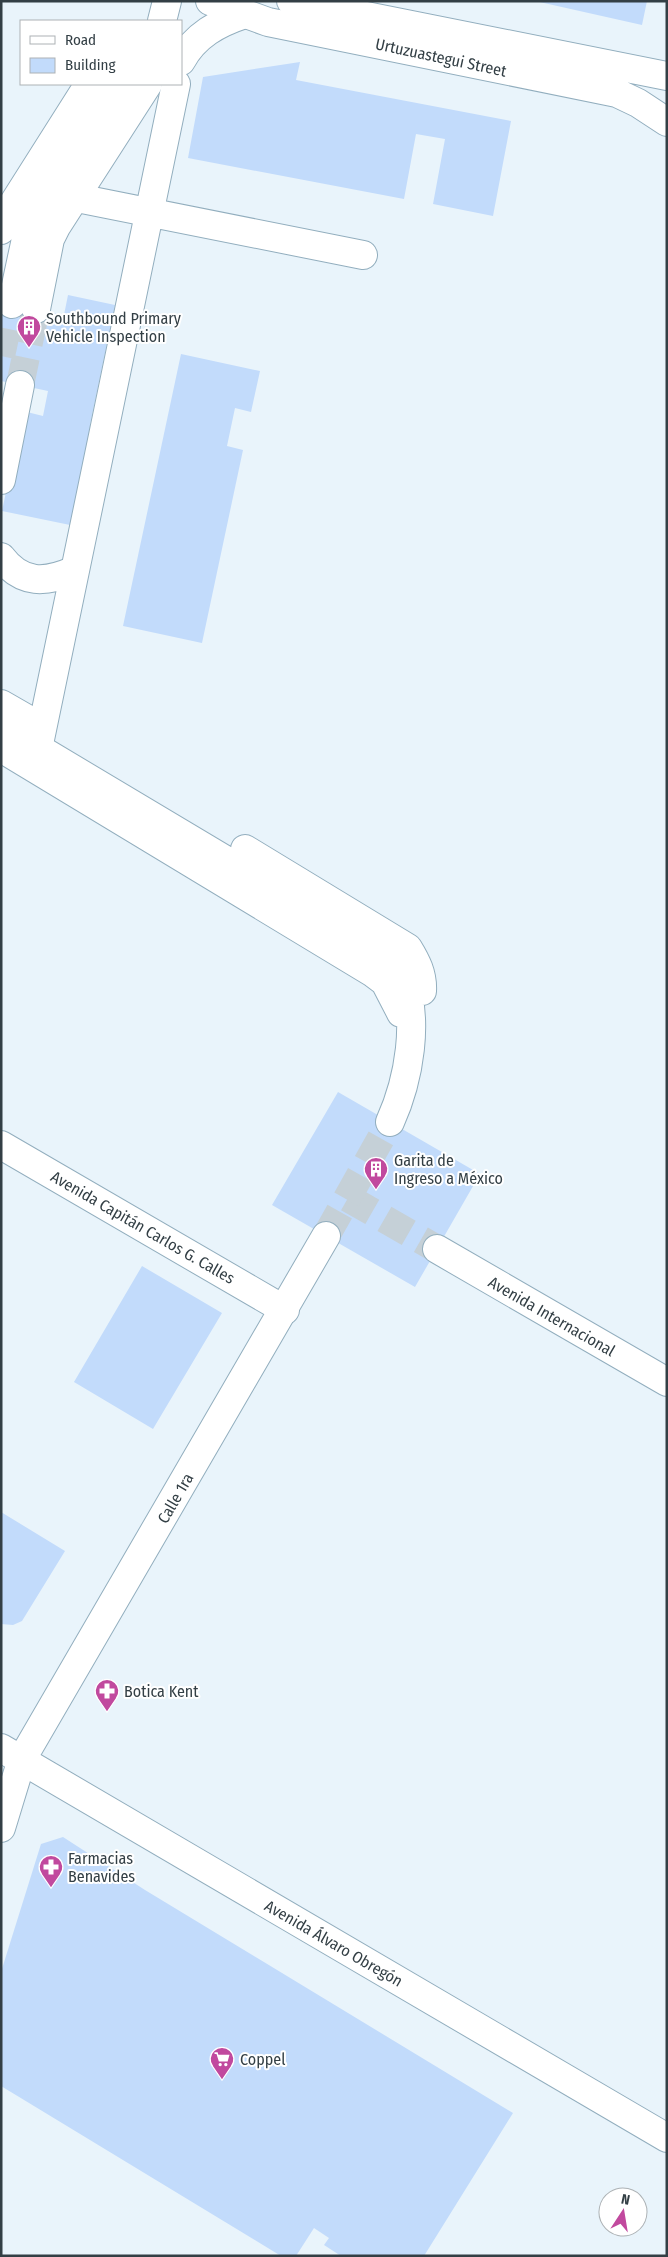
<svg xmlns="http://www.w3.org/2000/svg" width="668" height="2257" font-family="'Fira Sans Condensed',sans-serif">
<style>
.building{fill:#c2dbfb}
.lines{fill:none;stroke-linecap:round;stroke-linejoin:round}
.major-tunnel{stroke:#c5d0d7;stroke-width:28;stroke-dasharray:28 14;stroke-linecap:butt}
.highway-tunnel{stroke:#c5d0d7;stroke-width:28;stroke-dasharray:28 14;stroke-linecap:butt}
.minor-casing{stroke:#92aebe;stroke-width:30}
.major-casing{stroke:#92aebe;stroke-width:30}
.highway-casing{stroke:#92aebe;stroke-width:30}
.minor{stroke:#fff;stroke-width:28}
.major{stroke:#fff;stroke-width:28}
.highway{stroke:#fff;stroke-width:28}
.labels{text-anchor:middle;stroke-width:4;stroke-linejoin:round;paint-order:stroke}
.street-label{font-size:16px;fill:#333f45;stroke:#fff}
.poi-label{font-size:16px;fill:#333f45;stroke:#fff;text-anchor:start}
</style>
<rect width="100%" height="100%" fill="#e9f4fb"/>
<!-- building -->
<path class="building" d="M535,1H647L642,25Z
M300,62L296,80L511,121L493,216L433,204L445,139L416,134L404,199L188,158L203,77Z
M68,295L115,305L90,425L95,427L75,526L2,511L23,411L43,416L48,391L1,381V302L64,315Z
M181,354L260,371L251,412L235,408L227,446L243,450L202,643L123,626Z
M338,1092L480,1174L415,1287L272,1205Z
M142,1266L222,1313L153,1429L74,1382Z
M1,1512L65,1551L22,1621L13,1625L1,1624Z
M63,1837L145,1890L513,2113L424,2256H341L324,2245L329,2238L314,2228L296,2256H281L1,2086V1972L41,1844Z"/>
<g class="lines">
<!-- major-tunnel -->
<path class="major-tunnel" d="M348,1198L437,1249"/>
<!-- highway-tunnel -->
<path class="highway-tunnel" d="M1,356L12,304
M20,385L36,309
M326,1236L390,1122"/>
<!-- minor casing -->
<g class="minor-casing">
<path id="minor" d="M181,61C195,35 218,23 245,14
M52,193L363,255
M1,557C22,585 46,583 75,570
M38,749L176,84
M1,1145L285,1310
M1,1828L22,1759"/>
</g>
<!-- major casing -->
<g class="major-casing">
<path id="major" d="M210,1L268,22L617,93L638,103L667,122
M291,1L667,76
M437,1249L667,1382"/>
</g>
<!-- highway casing -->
<g class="highway-casing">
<path id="highway" d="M162,21L167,1
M1,230L6,215L89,84
M12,304L30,220L34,210L120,84
M36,309L50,239L56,227L148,84
M1,480L20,385
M1,704L41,727
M1,726L391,959C395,964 400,969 402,975C420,1019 409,1080 390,1122
M1,748L373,973L385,982L401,1013
M245,849L408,948C416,961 423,974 422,991
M1,1748L667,2138
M22,1759L326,1236"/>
</g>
<!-- minor -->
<use href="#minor" class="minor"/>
<!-- major -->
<use href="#major" class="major"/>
<!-- highway -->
<use href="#highway" class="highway"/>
</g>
<!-- icons -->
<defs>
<g id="building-pin" transform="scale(1.25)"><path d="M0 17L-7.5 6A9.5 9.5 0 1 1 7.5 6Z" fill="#c1499e" stroke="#fff"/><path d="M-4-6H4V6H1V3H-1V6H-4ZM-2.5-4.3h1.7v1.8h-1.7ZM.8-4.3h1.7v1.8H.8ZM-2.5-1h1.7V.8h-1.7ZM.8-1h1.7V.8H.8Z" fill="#fff"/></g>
<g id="pharmacy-pin" transform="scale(1.25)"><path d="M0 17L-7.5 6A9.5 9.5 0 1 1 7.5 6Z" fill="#c1499e" stroke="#fff"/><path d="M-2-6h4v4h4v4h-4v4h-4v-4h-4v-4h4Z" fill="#fff"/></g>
<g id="supermarket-pin" transform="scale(1.25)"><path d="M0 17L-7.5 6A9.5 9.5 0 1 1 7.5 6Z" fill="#c1499e" stroke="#fff"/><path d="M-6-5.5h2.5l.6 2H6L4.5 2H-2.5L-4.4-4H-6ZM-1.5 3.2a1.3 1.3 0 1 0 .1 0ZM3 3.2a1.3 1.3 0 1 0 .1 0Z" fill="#fff"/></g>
</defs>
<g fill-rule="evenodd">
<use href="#building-pin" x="29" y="327"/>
<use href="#building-pin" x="376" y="1169"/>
<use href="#pharmacy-pin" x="107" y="1691"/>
<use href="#pharmacy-pin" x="51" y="1867"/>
<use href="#supermarket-pin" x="222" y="2059"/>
</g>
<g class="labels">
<!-- street labels -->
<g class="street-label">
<text transform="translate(441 57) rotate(12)" y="6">Urtuzuastegui Street</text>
<text transform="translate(143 1227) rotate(30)" y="6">Avenida Capitán Carlos G. Calles</text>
<text transform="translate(552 1316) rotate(30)" y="6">Avenida Internacional</text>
<text transform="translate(175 1498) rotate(-60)" y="6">Calle 1ra</text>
<text transform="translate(334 1943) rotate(30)" y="6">Avenida Álvaro Obregón</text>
</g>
<!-- poi labels -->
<g class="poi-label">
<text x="46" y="324">Southbound Primary<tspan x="46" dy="18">Vehicle Inspection</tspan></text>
<text x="394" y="1166">Garita de<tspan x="394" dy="18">Ingreso a México</tspan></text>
<text x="124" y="1697">Botica Kent</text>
<text x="68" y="1864">Farmacias<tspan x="68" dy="18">Benavides</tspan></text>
<text x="240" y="2065">Coppel</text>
</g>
</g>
<!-- border -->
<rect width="668" height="2257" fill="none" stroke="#333f45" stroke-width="5"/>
<!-- legend -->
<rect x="20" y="20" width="162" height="65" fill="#ffffff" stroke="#adb2b5"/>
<rect x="30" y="36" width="25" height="8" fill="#ffffff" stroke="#adb2b5"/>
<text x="65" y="45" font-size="15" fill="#333f45">Road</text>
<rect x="30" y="58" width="25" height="15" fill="#c2dbfb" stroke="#adb2b5"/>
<text x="65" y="70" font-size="15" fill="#333f45">Building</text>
<!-- north arrow -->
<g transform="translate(623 2212) rotate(12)"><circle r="24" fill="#ffffff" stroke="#adb2b5"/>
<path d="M0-4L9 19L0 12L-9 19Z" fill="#c1499e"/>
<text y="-8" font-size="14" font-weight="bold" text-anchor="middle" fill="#333f45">N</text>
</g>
</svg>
